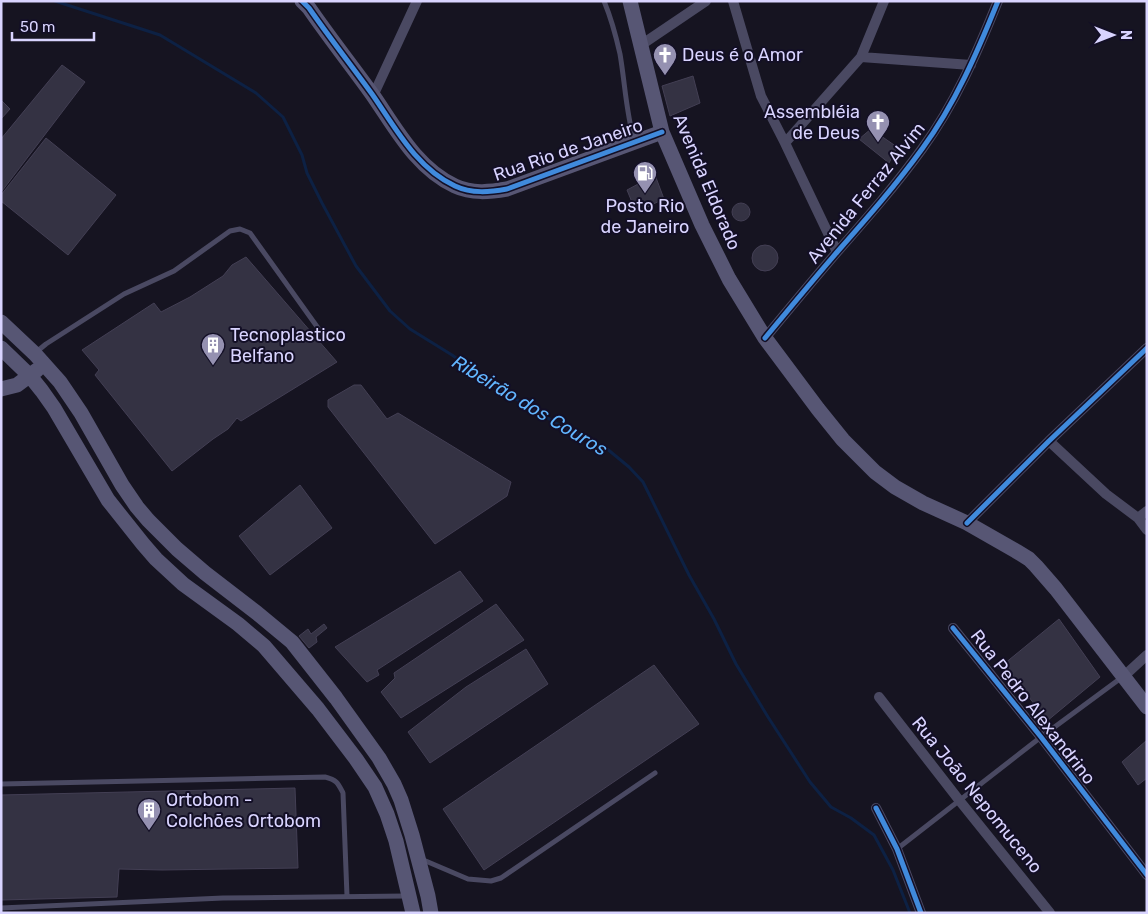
<svg xmlns="http://www.w3.org/2000/svg" width="1148" height="914" font-family="Rubik,sans-serif">
<style>
.lines{fill:none;stroke-linecap:round;stroke-linejoin:round}
.stream{stroke:#0d2144;stroke-width:3}
.building{fill:#343243;stroke:#433f54}
.lane{stroke:#4a4962;stroke-width:5}
.street{stroke:#4a4962;stroke-width:10}
.secondary{stroke:#575674;stroke-width:15}
.cycleway-casing{stroke:#130f26;stroke-width:8}
.cycleway{stroke:#408adc;stroke-width:5}
.labels{text-anchor:middle;stroke-width:4;stroke-linejoin:round;paint-order:stroke}
.poi-label{font-size:18px;fill:#d9d4ff;stroke:#130f26;text-anchor:start}
.street-label{font-size:18px;fill:#d9d4ff;stroke:#130f26}
.water-label{font-size:19px;font-style:italic;fill:#62b6ff;stroke:#130f26}
</style>
<rect width="100%" height="100%" fill="#161421"/>
<g class="lines">
<!-- stream -->
<path class="stream" d="M55,1L160,35L256,93L283,117L302,155L307,173L322,203L356,266L390,311L410,329L452,355L499,389L556,423L606,448L629,467L643,482L689,575L714,619L736,664L768,717L810,782L831,807L851,818L874,835L893,870L910,913"/>
</g>
<!-- building -->
<path class="building" d="M62,65L85,82L2,191L1,139Z
M693,76L700,103L670,116L662,86Z
M1,100L10,109L1,119Z
M871,129L897,147L889,163L859,139Z
M46,138L116,195L68,255L1,201V195Z
M655,175L664,199L636,212L627,190Z
M732 212a9 9 0 1 1 18 0a9 9 0 1 1-18 0Z
M752 258a13 13 0 1 1 26 0a13 13 0 1 1-26 0Z
M246,257L337,362L241,421L237,418L228,429L213,439L172,471L95,375L99,370L82,350L154,303L161,312L190,297L223,276L232,265Z
M354,385H361L387,419L398,413L511,482L507,496L435,544L328,407V400Z
M300,485L332,528L270,575L239,536Z
M460,571L483,601L377,670L379,675L367,682L335,647Z
M496,604L524,640L401,718L381,692L395,678L394,673Z
M1059,619L1100,677L1047,721L1004,664Z
M324,624L327,628L316,637L317,642L309,648L299,636L308,629L311,634Z
M526,649L548,684L430,763L408,732L466,687Z
M654,665L699,724L484,870L443,809Z
M1147,740V778L1138,785L1122,762Z
M295,788L298,868L162,870L119,869L117,897L1,900V795Z"/>
<g class="lines">
<!-- lane -->
<path class="lane" d="M604,1C611,18 616,36 620,54C625,83 626,112 634,140
M35,353L46,344L124,294L174,271L230,231L240,229L250,233L318,328
M1,784L325,777C337,780 338,783 343,793L347,896
M897,849L1041,737L1121,678
M421,859L468,879L491,881L501,878L655,773
M1,908L223,898L406,896"/>
<!-- street -->
<path class="street" d="M733,1L743,35L761,96L785,143L837,252
M641,45L706,1
M861,57L971,65
M373,96L417,1
M785,143L861,57L884,1
M765,338C789,309 813,280 838,251C867,218 896,185 922,149C955,104 977,53 998,1
M1049,441L1106,494L1138,518L1147,530
M1138,518L1147,511
M967,523L1049,441L1147,348
M953,628L1041,737L1147,875
M1123,677L1147,655
M879,697L959,800L1050,913
M876,808L897,849L921,913"/>
<!-- secondary -->
<path class="secondary" d="M302,1L309,8C329,37 351,65 372,94C395,127 416,168 455,186C472,194 490,192 507,189L662,132
M630,1L662,132L702,225L729,279L765,338L818,409L843,440L875,472L895,487L923,503L967,523L1016,551L1029,559L1036,566L1056,589L1147,707
M1,322L35,354L60,382L81,413L122,485L137,507L148,520L177,549L205,573L257,613L292,642L336,698L379,758L394,784L401,800L412,835L428,896L431,913
M1,348L30,376L42,391L54,408L108,500L143,544L156,559L183,584L238,624L264,646L318,709L356,759L375,787L387,814L396,841L413,913
M1,389L17,385L37,370"/>
<!-- cycleway casing -->
<g class="cycleway-casing">
<path id="cycleway" d="M302,1L309,8C329,37 351,65 372,94C395,127 416,168 455,186C472,194 490,192 507,189L662,132
M765,338C789,309 813,280 838,251C867,218 896,185 922,149C955,104 977,53 998,1
M967,523L1049,441L1147,348
M953,628L1041,737L1147,875
M876,808L897,849L921,913"/>
</g>
<!-- cycleway -->
<use href="#cycleway" class="cycleway"/>
</g>
<!-- icons -->
<defs>
<g id="church-pin" transform="scale(1.25)"><path d="M0 17L-7.5 6A9.5 9.5 0 1 1 7.5 6Z" fill="#9591b1" stroke="#130f26"/><path d="M-1.2-6h2.4v3.5h3.3v2.4h-3.3V6h-2.4V-.1h-3.3v-2.4h3.3Z" fill="#fff"/></g>
<g id="fuel-pin" transform="scale(1.25)"><path d="M0 17L-7.5 6A9.5 9.5 0 1 1 7.5 6Z" fill="#9591b1" stroke="#130f26"/><path d="M-5.5-6h7V0h2V4h1.3V-2.5L3-4.5l.8-.8L6-3V5H2.5V1h-1V6h-7ZM-4.2-4.7v3.2H.2V-4.7Z" fill="#fff"/></g>
<g id="building-pin" transform="scale(1.25)"><path d="M0 17L-7.5 6A9.5 9.5 0 1 1 7.5 6Z" fill="#9591b1" stroke="#130f26"/><path d="M-4-6H4V6H1V3H-1V6H-4ZM-2.5-4.3h1.7v1.8h-1.7ZM.8-4.3h1.7v1.8H.8ZM-2.5-1h1.7V.8h-1.7ZM.8-1h1.7V.8H.8Z" fill="#fff"/></g>
</defs>
<g fill-rule="evenodd">
<use href="#church-pin" x="665" y="55"/>
<use href="#church-pin" x="878" y="122"/>
<use href="#fuel-pin" x="645" y="173"/>
<use href="#building-pin" x="213" y="345"/>
<use href="#building-pin" x="149" y="810"/>
</g>
<g class="labels">
<!-- poi labels -->
<g class="poi-label">
<text x="682" y="61">Deus é o Amor</text>
<text x="860" y="118" text-anchor="end">Assembléia<tspan x="860" dy="21">de Deus</tspan></text>
<text x="645" y="212" text-anchor="middle">Posto Rio<tspan x="645" dy="21">de Janeiro</tspan></text>
<text x="230" y="341">Tecnoplastico<tspan x="230" dy="21">Belfano</tspan></text>
<text x="166" y="806">Ortobom -<tspan x="166" dy="21">Colchões Ortobom</tspan></text>
</g>
<!-- street labels -->
<g class="street-label">
<text transform="translate(568 150) rotate(-19)" y="6">Rua Rio de Janeiro</text>
<text transform="translate(707 182) rotate(67)" y="6">Avenida Eldorado</text>
<text transform="translate(866 193) rotate(-51)" y="6">Avenida Ferraz Alvim</text>
<text transform="translate(1033 707) rotate(52)" y="6">Rua Pedro Alexandrino</text>
<text transform="translate(977 795) rotate(51)" y="6">Rua João Nepomuceno</text>
</g>
<!-- water labels -->
<g class="water-label">
<text transform="translate(530 405) rotate(31)" y="7">Ribeirão dos Couros</text>
</g>
</g>
<!-- border -->
<rect width="1148" height="914" fill="none" stroke="#d9d4ff" stroke-width="5"/>
<!-- north arrow -->
<g transform="translate(1113 35) rotate(90)" stroke="#130f26" stroke-width="4" paint-order="stroke">
<path d="M0-4L9 19L0 12L-9 19Z" fill="#d9d4ff"/>
<text y="-8" font-size="14" font-weight="bold" text-anchor="middle" fill="#d9d4ff">N</text>
</g>
<!-- scale -->
<path d="M12 32v8h82v-8" fill="none" stroke="#d9d4ff" stroke-width="2.5"/>
<text x="20" y="32" font-size="15" fill="#d9d4ff" stroke="#130f26" stroke-width="4" paint-order="stroke">50 m</text>
</svg>
